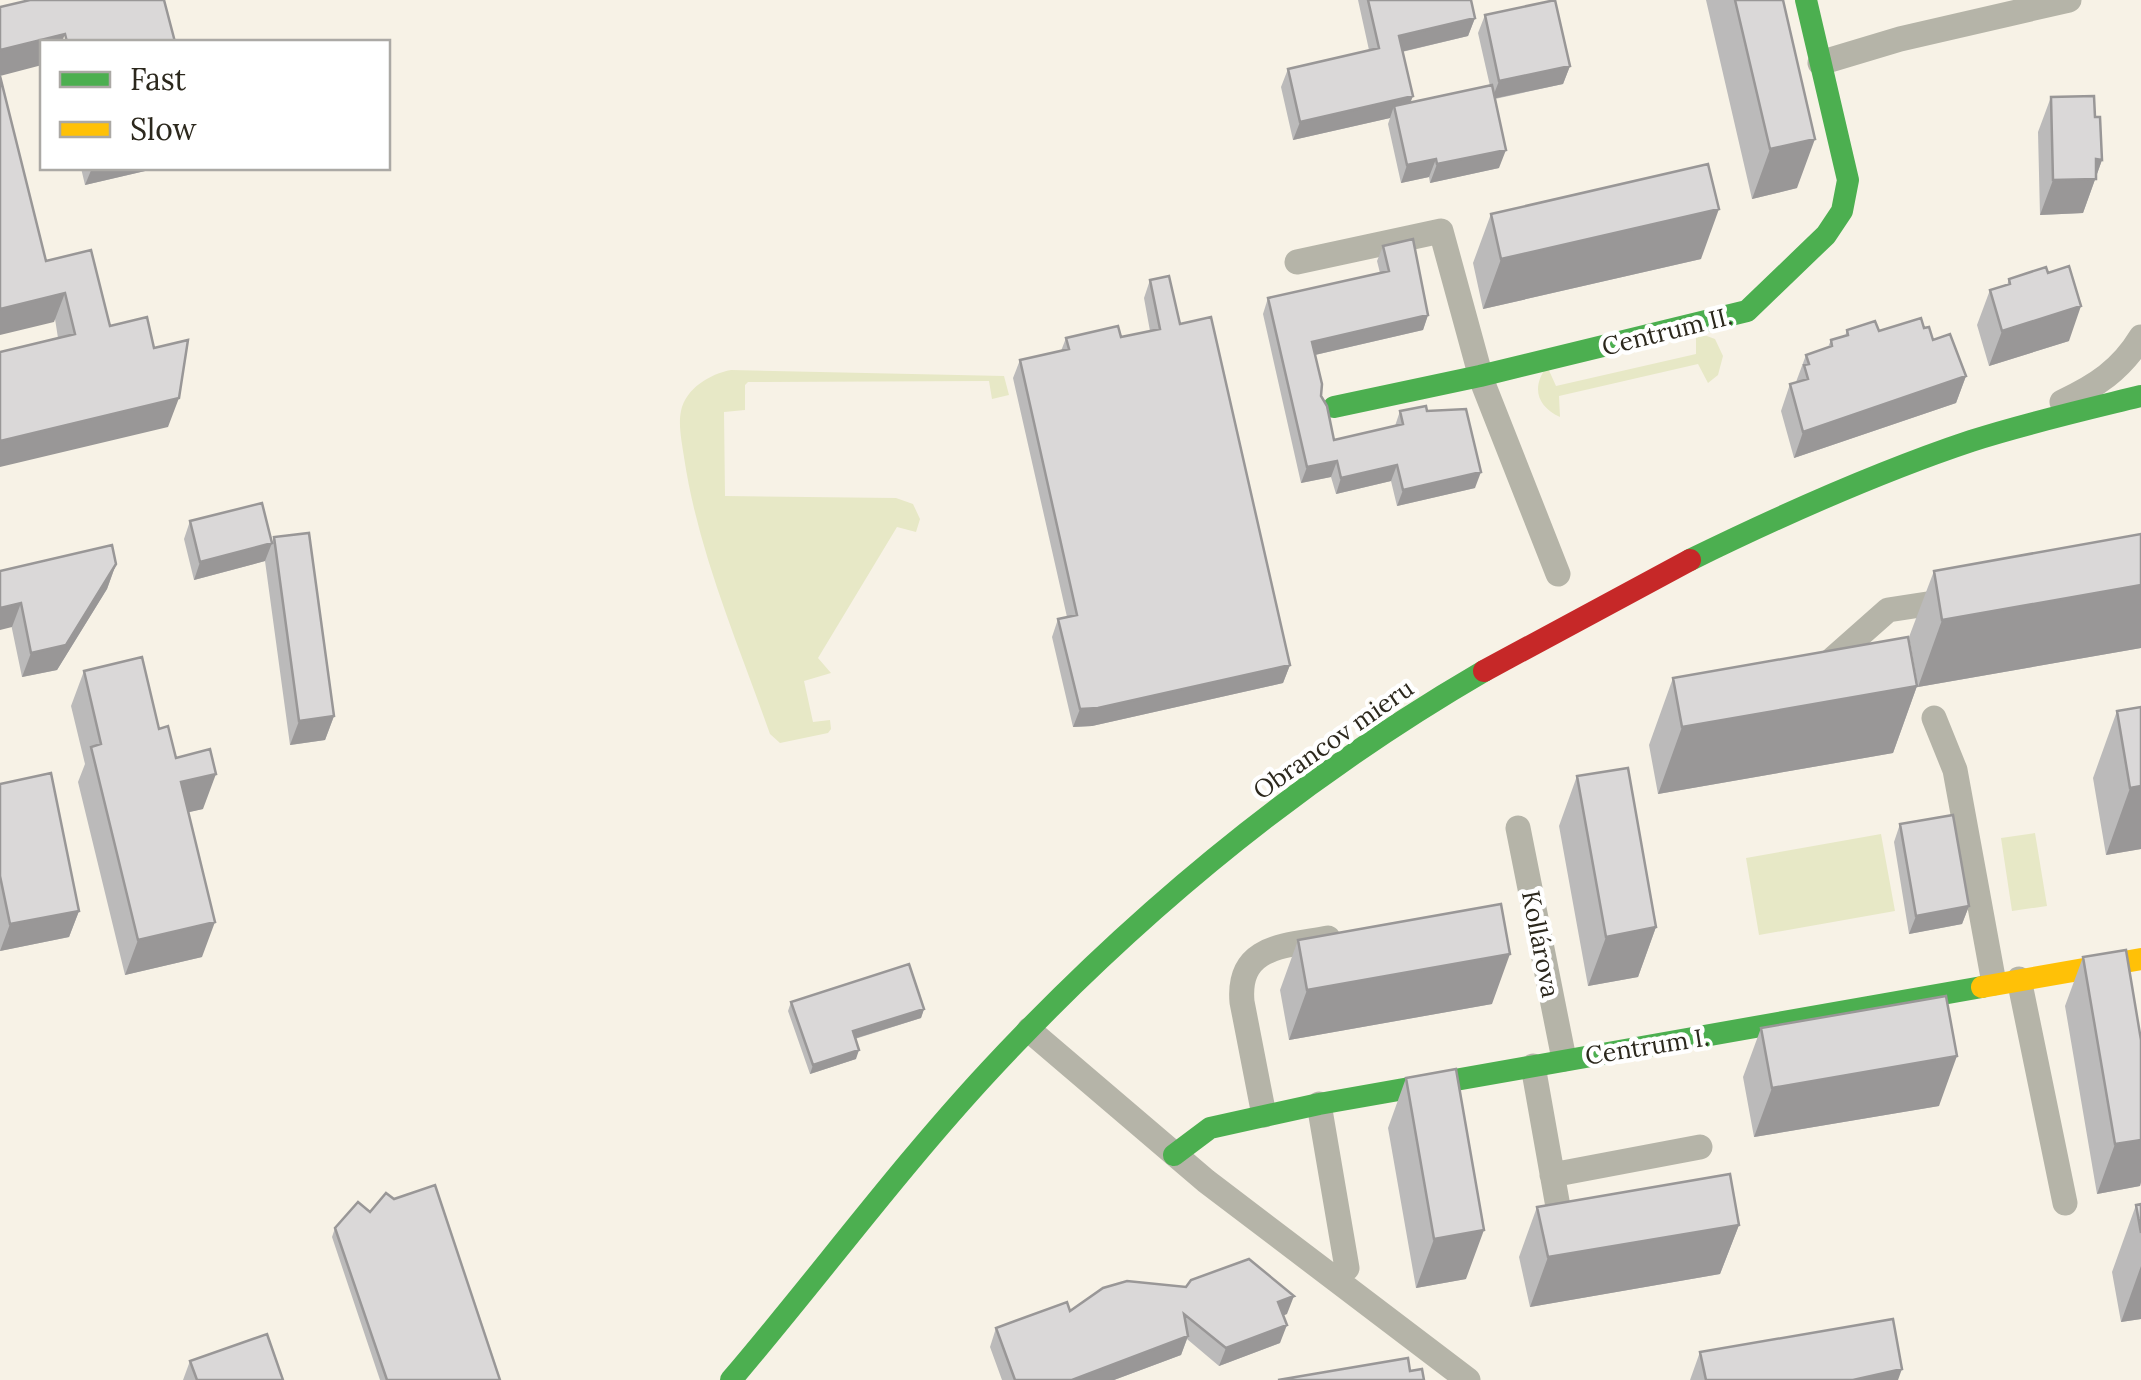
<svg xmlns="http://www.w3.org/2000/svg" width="2141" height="1380" font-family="Lora,serif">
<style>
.green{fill:#e7e8c6}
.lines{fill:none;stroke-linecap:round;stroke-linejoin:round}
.street{stroke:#b5b4a8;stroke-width:25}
.fast{stroke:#4caf50;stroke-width:22}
.slow{stroke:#ffc107;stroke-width:22}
.jam{stroke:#c62828;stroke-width:22}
.wall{fill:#bbbaba}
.shaded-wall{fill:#999797}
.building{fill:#dad8d8;stroke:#999797;stroke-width:2.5}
.labels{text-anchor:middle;stroke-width:9;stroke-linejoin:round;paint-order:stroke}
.street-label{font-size:25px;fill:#2c281d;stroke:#fff}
</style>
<rect width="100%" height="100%" fill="#f7f2e6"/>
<!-- green -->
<path class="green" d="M1696,332L1715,339L1723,356L1718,375L1708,383L1698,364L1559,396L1560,417C1537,406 1531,388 1547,366L1556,386L1696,354Z
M731,370L1004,376L1009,395L992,399L989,381L748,382L745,385V410L724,412L725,496L896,498L913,504L920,519L916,532L897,527L818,658L831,673L804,681L813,722L830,720L831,729L828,733L780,743L770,734C738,643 698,552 684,457C682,443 678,425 681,411C686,388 710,374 731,370Z
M2035,833L2047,906L2012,911L2001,838Z
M1881,834L1895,911L1759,935L1746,858Z"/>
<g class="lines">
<!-- street -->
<path class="street" d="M1820,63L1900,39L2069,0
M1297,262L1441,231L1482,381L1558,574
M2062,402C2096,386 2121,370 2141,337
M1820,666L1827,664L1888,610L1953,600
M1934,718L1955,770L1994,983
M1518,828L1564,1059
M2019,979L2065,1203
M1029,1030L1206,1181L1468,1380
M1533,1066L1560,1218L1576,1215
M1319,1104L1347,1268
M1264,1115L1242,1002C1237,945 1285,946 1328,938
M1552,1175L1700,1147"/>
<!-- fast -->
<path class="fast" d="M1334,407L1480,376L1747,311L1826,235L1842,211L1848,180L1806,0
M1690,560C1782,515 1875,473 1971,441C2027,423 2084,410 2141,396
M1174,1155L1210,1128L1319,1104L1982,987
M731,1380C818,1278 898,1169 989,1071C1134,915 1300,778 1484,671"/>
<!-- slow -->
<path class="slow" d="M1982,987L2141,959"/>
<!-- jam -->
<path class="jam" d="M1484,671L1690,560"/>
</g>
<!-- wall -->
<path class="wall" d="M1358,0H1471L1475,18L1468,36L1402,52L1410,102L1490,86L1478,33L1485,15L1570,66L1563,84L1495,99L1499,168L1430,183L1429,177L1401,183L1388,124L1390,118L1293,140L1281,87L1288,69L1369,50Z
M1706,0H1783L1797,188L1752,199Z
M2051,97L2095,117L2102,160L2083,213L2040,215L2038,132Z
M81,168H158L85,185Z
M1491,214L1701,259L1483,309L1473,263Z
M1383,246L1428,315L1423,330L1315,355L1321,396L1334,440L1395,426L1400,411H1427L1475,488L1397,506L1391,481L1336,494L1331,477L1301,483L1263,314L1268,298L1380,273L1377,261Z
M46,261L110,326L168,427L58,338Z
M2009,279L2069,341L1989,366L1977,325L1990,290L2007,285Z
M1150,280L1180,324L1290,665L1283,683L1092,726L1073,727L1052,637L1058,619L1067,617L1013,378L1020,360L1061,351L1066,338L1121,337L1150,331L1144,298Z
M1924,328L1966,376L1956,403L1794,458L1781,411L1790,384L1796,382L1806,355L1828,347L1831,340L1845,336L1847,330L1879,331Z
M190,521L272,543L274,537L334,716L325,740L290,745L265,561L194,580L184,539Z
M2141,534V648L1918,687L1909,637L1934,571Z
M116,564L107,589L57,670L22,677L0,571Z
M84,671L159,729L203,809L188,812L202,957L125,975L78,782L85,764L71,706Z
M1673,678L1917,686L1893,753L1658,794L1649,745Z
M2141,707V849L2106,855L2093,778L2117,711Z
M1577,776L1656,927L1638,977L1588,986L1559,826Z
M0,784L79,911L69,937L0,951Z
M1900,824L1969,906L1962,924L1909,934L1894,842Z
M1298,940L1492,1004L1289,1040L1280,990Z
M2083,957L2141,1040V1182L2140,1186L2097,1194L2065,1006Z
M791,1002L924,1009L921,1018L855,1039L856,1059L810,1074L788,1011Z
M1761,1028L1939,1106L1754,1137L1743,1077Z
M1406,1078L1466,1279L1416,1288L1388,1128Z
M2141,1204V1319L2121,1322L2112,1272L2136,1205Z
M1537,1207L1739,1225L1720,1274L1530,1307L1519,1257Z
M335,1228L500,1380H380L332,1237Z
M1070,1311L1287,1314L1283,1315L1280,1343L1219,1366L1187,1339L1181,1355L1114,1380H1002L990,1347L996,1328Z
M1700,1352L1898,1380H1690Z
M190,1361L283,1380H183Z"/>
<!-- shaded-wall -->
<path class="shaded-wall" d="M1475,18L1468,36L1392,54L1399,36Z
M65,34L62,42H42V65L0,76V50Z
M1570,66L1563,84L1492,99L1499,81Z
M1413,96L1406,114L1394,106L1390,118L1293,140L1300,122Z
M1815,139L1797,188L1752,199L1770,149Z
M1506,150L1499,168L1430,183L1437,164Z
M1436,159L1429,177L1401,183L1407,165Z
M2096,159L2102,160L2083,213L2040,215L2053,180Z
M92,168H158L85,185Z
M1719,209L1701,259L1483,309L1501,259Z
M65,293L54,322L0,335V309Z
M2081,306L2069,341L1989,366L2002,331Z
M1428,315L1423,330L1306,357L1312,342Z
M1966,376L1956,403L1794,458L1803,432Z
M179,398L168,427L0,467V441Z
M1337,461L1331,477L1301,483L1307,467Z
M1397,465L1391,481L1336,494L1341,478Z
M1481,472L1475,488L1397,506L1403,490Z
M272,543L265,561L194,580L200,562Z
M116,564L107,589L57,670L22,677L31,653Z
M2141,585V648L1918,687L1942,620Z
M21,603L12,627L0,630V608Z
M1290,665L1283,683L1092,726L1073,727L1080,709Z
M1917,686L1893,753L1658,794L1682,727Z
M334,716L325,740L290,745L299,721Z
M216,774L203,809L168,817L181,782Z
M2141,786V849L2106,855L2130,788Z
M1969,906L1962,924L1909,934L1916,916Z
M79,911L69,937L0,951L10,924Z
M215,922L202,957L125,975L138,940Z
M1656,927L1638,977L1588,986L1606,937Z
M1510,954L1492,1004L1289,1040L1307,990Z
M924,1009L921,1018L850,1040L853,1031Z
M859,1050L856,1059L810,1074L813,1065Z
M1957,1056L1939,1106L1754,1137L1772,1088Z
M2141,1140V1182L2140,1186L2097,1194L2115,1144Z
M1739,1225L1720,1274L1530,1307L1548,1257Z
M1484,1230L1466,1279L1416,1288L1434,1239Z
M2141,1266V1319L2121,1322Z
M1294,1296L1287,1314L1272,1320L1278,1302Z
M1287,1325L1280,1343L1219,1366L1226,1348Z
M1188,1336L1181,1355L1114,1380H1072Z
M1902,1369L1898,1380H1853Z"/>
<!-- building -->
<path class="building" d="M30,0H164L175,42H67L65,34L0,50V7Z
M1368,0H1471L1475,18L1399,36L1413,96L1300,122L1288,69L1379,48Z
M1555,0L1570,66L1499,81L1485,15Z
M1735,0H1783L1815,139L1770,149Z
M0,76L46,261L91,250L110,326L147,317L154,348L188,340L179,398L0,441V352L75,334L65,293L0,309Z
M1492,85L1506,150L1437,164L1436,159L1407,165L1394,106Z
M2094,96L2095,117H2100L2102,160L2096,159V179L2053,180L2051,97Z
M1708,164L1719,209L1501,259L1491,214Z
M1413,239L1428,315L1312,342L1322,384L1321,396L1327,406L1334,440L1403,424L1400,411L1426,406L1427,411L1466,409L1481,472L1403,490L1397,465L1341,478L1337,461L1307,467L1268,298L1389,271L1383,246Z
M2069,266L2081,306L2002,331L1990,290L2010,284L2009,279L2046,267L2048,273Z
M1169,276L1180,324L1211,317L1290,665L1098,708L1080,709L1058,619L1077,615L1020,360L1069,349L1066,338L1118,326L1121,337L1160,329L1150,280Z
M1921,318L1924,328L1929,327L1933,340L1950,334L1966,376L1803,432L1790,384L1808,379L1804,365L1809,364L1806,355L1832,346L1831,340L1848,335L1847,330L1875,321L1879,331Z
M262,503L272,543L200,562L190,521Z
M309,533L334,716L299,721L274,537Z
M2141,534V585L1942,620L1934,571Z
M112,545L116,564L66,645L31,653L21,603L0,608V571Z
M1908,637L1917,686L1682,727L1673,678Z
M142,657L159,729L168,726L176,758L210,749L216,774L181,782L215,922L138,940L91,747L101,744L84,671Z
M2141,707V786L2130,788L2117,711Z
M1628,768L1656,927L1606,937L1577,776Z
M51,773L79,911L10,924L0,876V784Z
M1953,815L1969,906L1916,916L1900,824Z
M1501,904L1510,954L1307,990L1298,940Z
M2126,950L2141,1040V1140L2115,1144L2083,957Z
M909,964L924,1009L853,1031L859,1050L813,1065L791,1002Z
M1946,996L1957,1056L1772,1088L1761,1028Z
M1456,1069L1484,1230L1434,1239L1406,1078Z
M1730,1174L1739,1225L1548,1257L1537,1207Z
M435,1185L500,1380H387L335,1228L358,1202L370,1212L386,1193L394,1199Z
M2141,1204V1233L2136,1205Z
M1249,1259L1294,1296L1278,1302L1287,1325L1226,1348L1184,1314L1188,1336L1072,1380H1015L996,1328L1067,1302L1070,1311L1103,1288L1127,1281L1186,1287L1191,1280Z
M1893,1319L1902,1369L1853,1380H1706L1700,1352Z
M267,1334L283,1380H197L190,1361Z
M1408,1358L1410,1371L1422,1369L1424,1380H1278Z"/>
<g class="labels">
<!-- street labels -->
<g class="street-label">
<text transform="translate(1667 331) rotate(-14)" y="9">Centrum II.</text>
<text transform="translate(1333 739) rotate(-35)" y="9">Obrancov mieru</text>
<text transform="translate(1541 944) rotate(79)" y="9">Kollárova</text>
<text transform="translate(1647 1046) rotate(-9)" y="9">Centrum I.</text>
</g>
</g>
<!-- legend -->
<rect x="40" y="40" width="350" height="130" fill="#ffffff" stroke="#aba9a5" stroke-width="2.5"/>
<rect x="60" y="72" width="50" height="15" fill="#4caf50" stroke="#aba9a5" stroke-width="2.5"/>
<text x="130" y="90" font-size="30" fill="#2c281d">Fast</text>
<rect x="60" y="122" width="50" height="15" fill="#ffc107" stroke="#aba9a5" stroke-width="2.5"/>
<text x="130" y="140" font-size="30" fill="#2c281d">Slow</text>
</svg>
